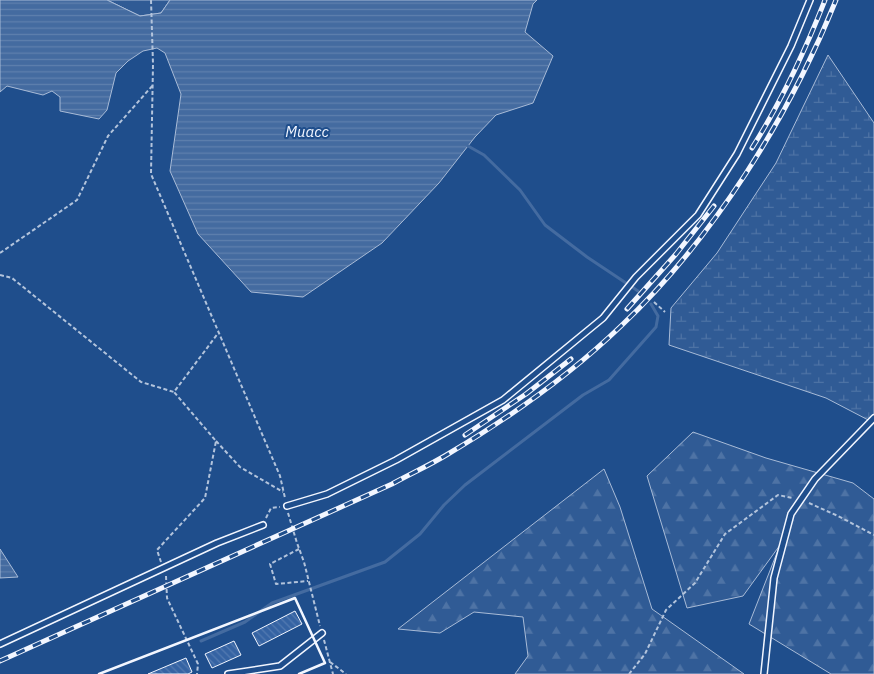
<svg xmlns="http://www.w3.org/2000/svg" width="874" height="674" font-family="'IBM Plex Sans',sans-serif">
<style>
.built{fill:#305b95;stroke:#a8bbd7}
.forest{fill:url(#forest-firs);stroke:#a8bbd7}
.wetland{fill:url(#wetland-marsh);stroke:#a8bbd7}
.water{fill:url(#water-rules);stroke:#a8bbd7}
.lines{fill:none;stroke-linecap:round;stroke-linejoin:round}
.stream{stroke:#446ba0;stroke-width:3}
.building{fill:url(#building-back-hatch);stroke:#f2f6ff}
.service-casing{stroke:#f2f6ff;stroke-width:8}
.path{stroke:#b3c4dc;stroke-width:2;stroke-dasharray:4 2.5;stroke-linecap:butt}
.service{stroke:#1f4e8c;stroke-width:5}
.rail-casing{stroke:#f2f6ff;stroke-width:5}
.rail{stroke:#1f4e8c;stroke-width:3;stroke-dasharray:9;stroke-linecap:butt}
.wall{stroke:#f2f6ff;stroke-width:2.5}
.labels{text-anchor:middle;stroke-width:4;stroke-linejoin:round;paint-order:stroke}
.water-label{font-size:15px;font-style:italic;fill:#f2f6ff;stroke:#1f4e8c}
</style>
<defs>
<pattern id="forest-firs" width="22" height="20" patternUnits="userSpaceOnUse" patternTransform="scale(1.25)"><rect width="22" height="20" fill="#305b95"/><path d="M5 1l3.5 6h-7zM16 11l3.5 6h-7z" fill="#4e73a5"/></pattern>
<pattern id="wetland-marsh" width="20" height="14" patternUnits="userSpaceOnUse" patternTransform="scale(1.25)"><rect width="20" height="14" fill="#305b95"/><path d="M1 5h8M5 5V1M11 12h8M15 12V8" fill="none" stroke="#4e73a5"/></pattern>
<pattern id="water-rules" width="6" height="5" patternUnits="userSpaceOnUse" patternTransform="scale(1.25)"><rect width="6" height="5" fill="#446ba0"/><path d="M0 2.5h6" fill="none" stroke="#5f81ae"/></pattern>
<pattern id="building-back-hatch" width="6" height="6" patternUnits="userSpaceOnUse" patternTransform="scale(1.25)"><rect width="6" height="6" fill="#3563a3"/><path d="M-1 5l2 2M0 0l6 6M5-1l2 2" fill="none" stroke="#537ab1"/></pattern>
</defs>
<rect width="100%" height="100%" fill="#1f4e8c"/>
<!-- built -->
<path class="built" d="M107,0H170L161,13L140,16Z"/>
<!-- forest -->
<path class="forest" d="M693,432L766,458L853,483L874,499V674H831L749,624L780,545L743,596L687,608L647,476Z
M604,469L620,507L652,609L744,674H515L528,656L523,617L474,612L440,633L398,629Z"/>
<!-- wetland -->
<path class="wetland" d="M828,55L874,123V423L826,398L669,345L671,308L717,253L776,163Z"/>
<!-- water -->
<path class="water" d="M0,0H107L140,16L161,13L170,0H537L533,4L525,32L553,56L533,103L496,115L475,137L439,183L382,243L303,297L251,292L198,234L170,171L181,94L165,53L157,48L143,51L128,61L116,73L107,110L99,119L60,111V97L52,91L43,95L7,86L0,92Z
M0,549L18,577L0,578Z"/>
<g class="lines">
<!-- stream -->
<path class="stream" d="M468,146L484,155L520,190L545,225L587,257L638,291
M201,641L245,622L272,603L385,562L420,534L444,505L465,485L583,395L609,380L656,327L658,316L651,304"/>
</g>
<!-- building -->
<path class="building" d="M295,611L302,624L259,646L252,633Z
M234,641L241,655L212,668L205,654Z
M186,658L192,672L188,674H148Z"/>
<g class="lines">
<!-- service casing -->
<g class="service-casing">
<path id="service" d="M287,506L327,494L396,460L503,400L603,318L636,277L698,215L737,154L791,46L810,0
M0,644L217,543L263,525
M228,674L280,666L322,633
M764,674L774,578L791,514L815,479L874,418"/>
</g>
<!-- path -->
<path class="path" d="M151,0L153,64L151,174L280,476L285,498
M0,253L77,200L108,136L153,85
M0,275L12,278L141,382L174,392
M654,302L665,312
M216,441L240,467L283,492
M809,503L838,516L874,535
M288,513L297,543L304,562L320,626
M266,518L271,508L280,507
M299,549L270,564L276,584L308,581
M161,562L157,550L205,498L216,441L174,392L219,332
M166,576L167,598L198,664L197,674
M324,640L333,674
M330,662L346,674
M629,674L645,654L666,610L695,583L725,534L778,495L793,498"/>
<!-- service -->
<use href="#service" class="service"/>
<!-- rail casing -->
<g class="rail-casing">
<path id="rail" d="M752,148C781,102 805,51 825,0
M627,309L676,254L714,206
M465,435L526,394L571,359
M0,661L392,484C410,474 430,465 448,454C509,418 570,375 621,326C713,239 789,117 836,0"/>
</g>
<!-- rail -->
<use href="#rail" class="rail"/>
<!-- wall -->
<path class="wall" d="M99,674L295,598L325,663L299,674"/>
</g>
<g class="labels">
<!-- water labels -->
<g class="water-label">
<text x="307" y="137">Миасс</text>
</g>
</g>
</svg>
